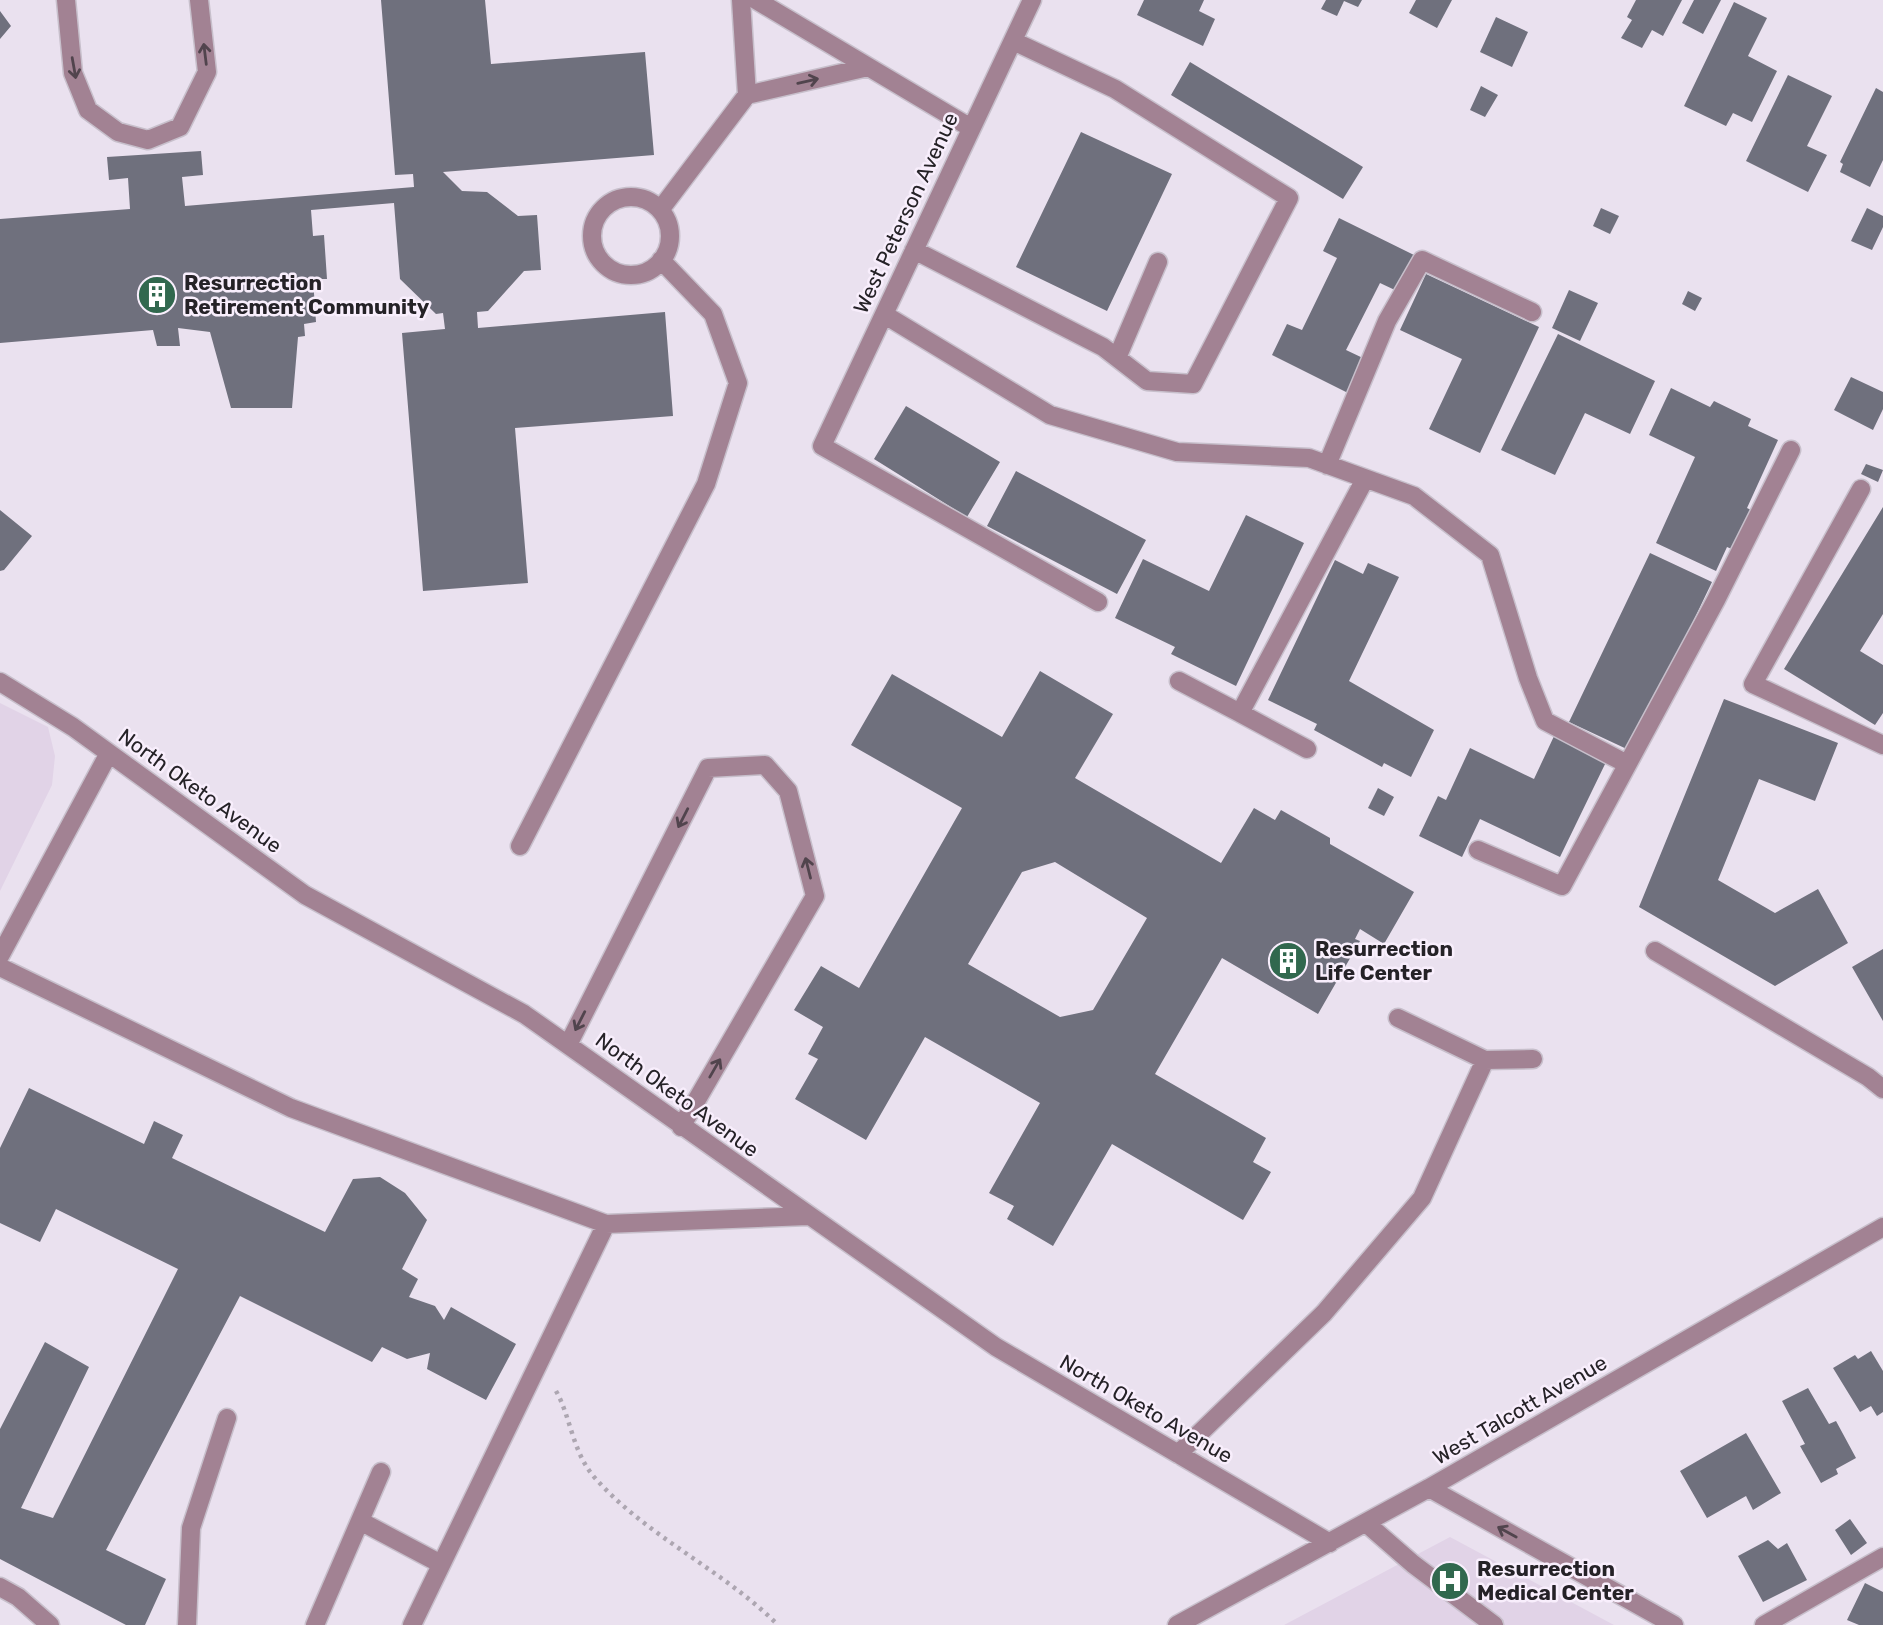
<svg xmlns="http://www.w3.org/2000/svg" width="1883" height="1625" font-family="Rubik,sans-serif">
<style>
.built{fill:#e1d3e7}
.building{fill:#6f707d;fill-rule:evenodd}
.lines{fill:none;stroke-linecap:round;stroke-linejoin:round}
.minor-casing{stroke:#c7bfcb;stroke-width:21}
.path{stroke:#ada6b1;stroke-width:4.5;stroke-dasharray:3.5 5;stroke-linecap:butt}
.minor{stroke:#a28293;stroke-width:18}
.oneway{stroke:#51444d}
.labels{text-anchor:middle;stroke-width:5;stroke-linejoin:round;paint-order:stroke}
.street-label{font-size:21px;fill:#252227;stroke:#f8eefc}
.poi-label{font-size:21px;font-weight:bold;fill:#252227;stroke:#f8eefc;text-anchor:start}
</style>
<rect width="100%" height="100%" fill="#eae1ef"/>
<!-- built -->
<path class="built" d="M0,703L48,727L55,756L52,785L0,891Z
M1450,1537L1614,1625H1284Z"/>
<!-- building -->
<path class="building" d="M381,0H485L491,64L645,52L654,155L443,172L462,191L487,192L518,216L537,215L541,270L524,271L488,311L477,312L478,328L665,312L673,416L515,428L528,583L423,591L402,333L445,329L443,313L436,314L400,279L394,203L311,210L313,236L324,235L327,279H313L316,322L304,324L305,336L298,337L292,408H231L210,332L178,328L180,346H157L153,330L0,343V219L130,209L128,178L109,180L107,157L201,151L203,175L182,177L185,206L414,187L413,174L395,175Z
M1144,0H1204L1199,11L1215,19L1203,46L1137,15Z
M1326,0H1362L1358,7L1344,1L1337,16L1321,9Z
M1416,0H1452L1437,28L1409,13Z
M1636,0H1682L1663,36L1652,30L1642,48L1621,38L1632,20L1627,17Z
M1694,0H1721L1703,34L1682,23Z
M1734,2L1767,18L1748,56L1777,71L1752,122L1733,113L1726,126L1684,106Z
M0,11L11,26L0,39Z
M1496,17L1528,32L1512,67L1480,52Z
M1190,62L1363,167L1343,199L1171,95Z
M1788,75L1832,96L1807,146L1827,155L1808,192L1746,161Z
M1481,86L1498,95L1485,117L1470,110Z
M1876,88L1883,92V160L1870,187L1840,172L1843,164L1840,162Z
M1081,132L1172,174L1107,311L1016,267Z
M1601,208L1619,216L1610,234L1593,226Z
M1867,208L1883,216V227L1872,250L1851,241Z
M1339,218L1414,255L1397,291L1380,283L1346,350L1365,359L1348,393L1272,355L1287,324L1302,330L1337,258L1323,251Z
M1426,274L1539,327L1480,453L1429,429L1462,359L1400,330Z
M1569,290L1598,303L1580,341L1552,328Z
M1688,291L1702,298L1695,311L1682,304Z
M1558,334L1655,381L1630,434L1585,413L1555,475L1501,450Z
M1851,377L1883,392V409L1873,430L1834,410Z
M1671,388L1710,407L1714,401L1751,419L1748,426L1778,440L1747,508L1753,511L1734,550L1727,547L1716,571L1656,543L1695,457L1649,435Z
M906,406L1000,462L967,517L874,459Z
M1866,464L1883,470L1878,482L1861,474Z
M1016,471L1146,540L1117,594L987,526Z
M1883,507V614L1860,651L1883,665V713L1875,725L1784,669Z
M0,510L32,536L4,570L0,571Z
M1246,515L1304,543L1236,686L1171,654L1175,647L1115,618L1143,559L1209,591Z
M1650,553L1712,582L1631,751L1569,722Z
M1335,560L1363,574L1368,563L1399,577L1349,681L1434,730L1411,777L1384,763L1382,767L1314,730L1317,724L1268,700Z
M1040,671L1113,714L1075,778L1221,863L1254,808L1275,820L1281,810L1330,838V844L1414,892L1384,944L1360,929L1355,939L1360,941L1318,1014L1222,958L1155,1074L1266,1138L1253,1162L1271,1172L1243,1220L1112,1144L1053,1246L1007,1219L1014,1206L989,1193L1040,1103L925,1037L866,1140L795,1099L818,1059L808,1054L823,1027L794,1010L821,966L859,988L962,808L851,745L892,674L1002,737ZM1055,862L1147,918L1093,1010L1060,1017L968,964L1022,872Z
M1724,699L1838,743L1815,801L1759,779L1718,880L1775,913L1818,889L1848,943L1775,986L1639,907Z
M1555,734L1607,760L1560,857L1480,819L1462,857L1419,836L1438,796L1446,800L1470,748L1534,779Z
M1378,788L1394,797L1384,816L1368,808Z
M1883,949V1021L1852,967Z
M29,1088L144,1144L154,1121L183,1135L172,1158L325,1232L353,1179L380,1177L405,1193L427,1220L402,1269L418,1279L409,1297L435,1306L444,1320L451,1307L516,1344L486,1400L427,1369L430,1353L407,1359L382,1347L372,1362L240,1296L106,1550L166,1579L145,1625H126L0,1559V1429L45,1342L89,1367L21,1508L53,1518L178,1269L56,1209L40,1242L0,1223V1148Z
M1871,1351L1883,1371V1412L1877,1416L1871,1406L1860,1412L1833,1368L1855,1355L1858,1359Z
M1808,1388L1829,1424L1836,1421L1856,1458L1836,1469L1838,1474L1821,1483L1800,1446L1805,1444L1782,1401Z
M1746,1433L1781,1493L1753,1510L1746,1496L1707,1518L1680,1471Z
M1850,1519L1867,1543L1851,1555L1835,1530Z
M1768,1540L1778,1549L1787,1543L1807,1580L1763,1602L1738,1556Z
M1865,1583L1883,1592V1625H1859L1847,1620Z"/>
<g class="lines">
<!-- minor casing -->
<g class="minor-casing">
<path id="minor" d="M66,0L73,73L88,110L118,132L148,140L180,127L207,72L199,0
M741,0L747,95
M756,0L971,128
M1032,0L822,446L1098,602
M592 236a39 39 0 1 1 78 0a39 39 0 1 1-78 0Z
M660,210L747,95L868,67
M914,250L1103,347L1147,381L1193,384L1289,198L1115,89L1013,41
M885,315L1050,415L1177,452L1309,458L1414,496L1490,555L1528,678L1545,721L1627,764
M1117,358L1158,262
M1327,465L1387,321L1422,260L1532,312
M1861,489L1753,684L1883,745
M1179,681L1240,713L1365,479
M0,682L73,727L305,895L524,1014L996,1347L1330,1543
M1240,713L1307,749
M520,846L706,484L738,383L713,314L661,260
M1478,850L1562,886L1716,600L1791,450
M1655,951L1868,1077L1883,1089
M0,956L109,753
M0,967L291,1108L606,1224L808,1216
M568,1045L708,768L765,765L788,791L815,896L681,1127
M1485,1060L1533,1059
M1178,1454L1324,1313L1422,1198L1485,1060L1398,1018
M1429,1488L1674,1625
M360,1521L441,1564
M1366,1523L1413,1564L1494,1625
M0,1587L18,1597L50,1625
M187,1625L191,1528L227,1418
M315,1625L381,1472
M412,1625L606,1224
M1177,1625L1429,1488L1883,1227
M1764,1625L1883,1557"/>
</g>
<!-- path -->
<path class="path" d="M556,1391C571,1417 572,1452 595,1478C646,1536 723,1570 778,1625"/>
<!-- minor -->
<use href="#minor" class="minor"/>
</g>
<!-- one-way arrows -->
<defs><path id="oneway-shaft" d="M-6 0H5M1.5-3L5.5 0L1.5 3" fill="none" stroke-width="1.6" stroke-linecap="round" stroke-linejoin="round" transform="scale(1.75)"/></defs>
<g class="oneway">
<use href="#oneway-shaft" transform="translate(205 54) rotate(-97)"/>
<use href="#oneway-shaft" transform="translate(74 68) rotate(80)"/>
<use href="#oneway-shaft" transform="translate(808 81) rotate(-13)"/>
<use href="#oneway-shaft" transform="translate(683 818) rotate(117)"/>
<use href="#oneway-shaft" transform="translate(808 868) rotate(-104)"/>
<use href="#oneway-shaft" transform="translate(580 1021) rotate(117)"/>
<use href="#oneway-shaft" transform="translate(715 1068) rotate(-60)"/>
<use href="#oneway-shaft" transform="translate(1507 1532) rotate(-151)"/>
</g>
<!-- icons -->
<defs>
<g id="building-disc" transform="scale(2.0125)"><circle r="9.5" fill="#31684e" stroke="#f8eefc"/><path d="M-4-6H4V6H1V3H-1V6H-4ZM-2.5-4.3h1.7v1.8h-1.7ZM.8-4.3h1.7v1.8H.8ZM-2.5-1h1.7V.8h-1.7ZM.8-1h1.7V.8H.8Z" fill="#fff"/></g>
<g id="hospital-disc" transform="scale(2.0125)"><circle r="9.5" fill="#31684e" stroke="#f8eefc"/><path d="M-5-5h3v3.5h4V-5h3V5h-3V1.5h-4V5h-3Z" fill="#fff"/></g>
</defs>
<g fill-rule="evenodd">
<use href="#building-disc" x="157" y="295"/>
<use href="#building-disc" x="1288" y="961"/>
<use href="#hospital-disc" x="1450" y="1581"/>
</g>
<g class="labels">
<!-- street labels -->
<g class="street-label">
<text transform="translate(906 213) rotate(-65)" y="7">West Peterson Avenue</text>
<text transform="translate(200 791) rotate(36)" y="7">North Oketo Avenue</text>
<text transform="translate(677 1095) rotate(36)" y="7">North Oketo Avenue</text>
<text transform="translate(1146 1409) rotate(30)" y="7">North Oketo Avenue</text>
<text transform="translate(1520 1410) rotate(-30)" y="7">West Talcott Avenue</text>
</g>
<!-- poi labels -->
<g class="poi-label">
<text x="184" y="290">Resurrection<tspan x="184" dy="24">Retirement Community</tspan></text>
<text x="1315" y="956">Resurrection<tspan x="1315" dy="24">Life Center</tspan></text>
<text x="1477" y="1576">Resurrection<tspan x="1477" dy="24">Medical Center</tspan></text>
</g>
</g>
</svg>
